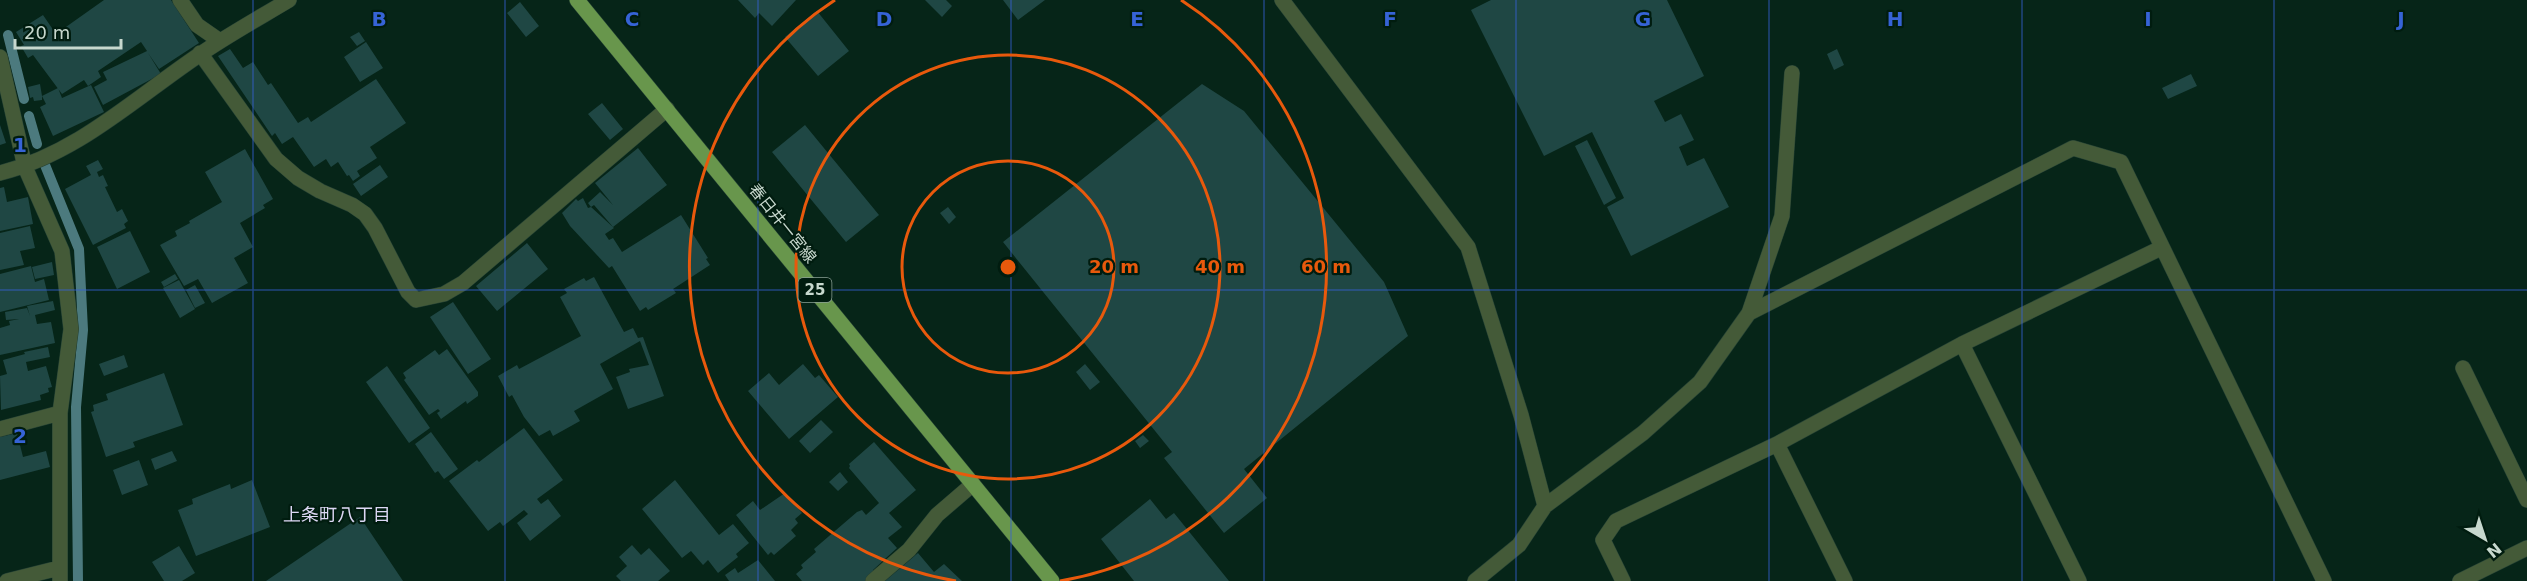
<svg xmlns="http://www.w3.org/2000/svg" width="2527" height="581" font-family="'DejaVu Sans','Noto Sans JP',sans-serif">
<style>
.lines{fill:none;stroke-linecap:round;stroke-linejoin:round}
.stream{stroke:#4c7a7e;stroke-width:10}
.building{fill:#1f4744}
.minor-casing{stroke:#254235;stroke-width:16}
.major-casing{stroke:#254235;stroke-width:16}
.minor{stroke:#445a38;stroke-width:15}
.major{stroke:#68964c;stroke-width:15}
.grid{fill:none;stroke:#3663d6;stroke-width:1.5;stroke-opacity:0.55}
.ring{fill:none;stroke:#e8590c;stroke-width:3}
.labels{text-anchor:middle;stroke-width:4.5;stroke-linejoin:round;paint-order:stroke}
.shield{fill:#001c0f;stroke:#8ba095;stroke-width:1.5}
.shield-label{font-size:15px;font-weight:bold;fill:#c7d8ce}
.street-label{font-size:16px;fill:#c7d8ce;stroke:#001c0f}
.neighbourhood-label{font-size:18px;fill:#dcd7f4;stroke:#001c0f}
.grid-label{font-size:20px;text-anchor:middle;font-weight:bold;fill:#3663d6;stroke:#001c0f;stroke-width:4.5;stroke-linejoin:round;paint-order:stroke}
.centre{fill:#e8590c;stroke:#001c0f;stroke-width:3}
.ring-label{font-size:18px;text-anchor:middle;font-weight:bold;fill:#e8590c;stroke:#001c0f;stroke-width:4.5;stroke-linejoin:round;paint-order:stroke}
</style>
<rect width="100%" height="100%" fill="#062518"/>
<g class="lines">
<!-- stream -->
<path class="stream" d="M8,35L24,99
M29,116L37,144
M45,165L79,249L83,330L76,407L78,581"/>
</g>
<!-- building -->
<path class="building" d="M104,0H171L199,43L159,69L148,53L161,74L103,105L94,87L107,80L103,72L147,51L141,42L98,71L101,77L88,86L84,80L62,94L33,55L28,58L21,46L24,45L16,32L43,15L56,34Z
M738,0H796L772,26L759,13L755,18Z
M925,0H946L952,6L942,17Z
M1003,0H1045L1018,20Z
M1491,0H1667L1704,76L1654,101L1665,122L1681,114L1694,140L1679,147L1687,166L1704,158L1729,207L1631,256L1607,207L1624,198L1592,132L1544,156L1471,10Z
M520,2L539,26L526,37L507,13Z
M817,11L849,51L818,76L785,37Z
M359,32L365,41L357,46L350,37Z
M366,42L383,68L360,82L344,57Z
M230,49L243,68L253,62L268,85L271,83L298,123L308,117L311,122L376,79L406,123L370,147L377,158L357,171L360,176L353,181L349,175L347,176L338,162L331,167L326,159L314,167L293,137L282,144L275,133L272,136L218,56Z
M1837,49L1844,65L1834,70L1827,54Z
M2191,74L2197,86L2168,99L2162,88Z
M40,84L42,96L58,88L62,98L91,85L104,112L53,136L40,107L46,104L42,96V100L34,101L33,97L30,98L28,87Z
M1202,84L1244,111L1384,282L1408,336L1244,469L1267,498L1224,533L1164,458L1172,452L1003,242Z
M602,103L623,129L610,140L588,114Z
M0,125L6,143L0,145Z
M805,125L879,215L846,242L772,152Z
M1587,140L1616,198L1604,205L1575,146Z
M638,148L667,185L613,227L594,205L591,207L614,228L605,234L609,240L613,238L622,252L681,215L708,258L706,259L710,265L673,289L676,293L648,310L646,307L640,311L612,266L609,268L570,226L562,213L576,199L578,201L583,198L588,208L591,207L588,203L600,192L613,205L595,183Z
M245,149L273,199L263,205L265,208L240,223L253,247L234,258L248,283L212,303L198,279L184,286L160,245L177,236L175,231L190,223L189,221L222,202L205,172Z
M98,160L103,169L97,172L99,177L103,175L108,186L105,187L117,212L122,209L128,221L124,224L126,228L93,245L65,189L91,175L86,166Z
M380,165L388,177L361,196L353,184Z
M4,187L7,202L28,197L33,224L0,231V188Z
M948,207L956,217L949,224L940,213Z
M30,226L35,248L20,251L24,265L0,270V233Z
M130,231L150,272L117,289L97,247Z
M527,243L548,269L497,311L476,286Z
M52,262L54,275L35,279L32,267Z
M31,266L35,282L44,279L49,300L0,312V274Z
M175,274L178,279L164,287L161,282Z
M594,277L624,332L633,328L638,338L643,337L664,396L628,409L616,377L630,372L629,369L649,365L640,341L600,364L613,389L574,411L580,421L553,436L550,430L539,436L524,417L512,395L509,397L498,376L517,365L519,369L581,336L560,297L567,293L564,289L584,278L586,281Z
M179,280L195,309L180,318L163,288Z
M195,285L205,303L195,308L186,290Z
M53,301L55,310L35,315L37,324L51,322L55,343L0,355V328L10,325L9,321L19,319L6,320L5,312L27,308L30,316L27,306Z
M453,302L491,359L468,374L430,317Z
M48,347L50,357L26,362L28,371L46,366L52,387L48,388L49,392L40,395L41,400L1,410L0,376L7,374L3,360L25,354L24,352Z
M447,349L478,392V396L467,404L466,401L441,419L437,413L440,411L438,409L429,415L404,380L406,378L403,373L435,350L439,355Z
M124,355L128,367L104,376L99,364Z
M803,364L815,378L819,375L838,397L789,439L748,391L769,373L779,385Z
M1085,364L1100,382L1090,390L1076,372Z
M387,366L430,428L409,443L366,382Z
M164,373L183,425L133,442L135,447L106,457L91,412L94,411L93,405L108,400L106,394Z
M821,420L833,432L810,453L799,441Z
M524,428L563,480L537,499L541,504L548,499L561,516L530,541L517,523L528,514L524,510L503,526L500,522L488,531L449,481L477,460L479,462Z
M431,432L458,469L444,479L438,471L435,473L415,444Z
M17,433L23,457L46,451L50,467L0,480V437Z
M1143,435L1149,441L1140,448L1135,441Z
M874,442L916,490L889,513L902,527L888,538L897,548L873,570L875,573L865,581H802L796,574L803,568L801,565L816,552L814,549L857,512L862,510L866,515L879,503L849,468L850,466L849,464Z
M172,451L177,461L155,470L151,459Z
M139,460L148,485L122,495L113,470Z
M840,472L848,482L838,491L829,482Z
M252,480L270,527L196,556L178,510L193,504L192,499L230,484L231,489Z
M675,480L719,535L733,524L749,543L736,554L738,557L718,573L708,560L703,565L691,551L682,558L642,509Z
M785,493L802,513L795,519L798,523L791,530L796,536L774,555L771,552L768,555L736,515L753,501L760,510Z
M1150,499L1166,519L1174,513L1229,581H1134L1101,539Z
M360,517L403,581H266Z
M632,545L641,555L649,548L670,571L658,581H621L616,576L627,566L619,557Z
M179,546L195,573L182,581H164L152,562Z
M918,553L934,572L944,564L962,581H885Z
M758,560L775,581H729L725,575L735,568L738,573Z"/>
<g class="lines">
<!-- minor casing -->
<g class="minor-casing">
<path id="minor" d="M180,0L197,25L220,41
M1282,0L1468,247L1521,415L1545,506L1519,545L1475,581
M200,53L276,159L298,178L320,191L352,205L365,214L375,228L408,292L416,300L444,294L463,283L667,109
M0,57L25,167L62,251L71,329L60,413V581
M0,173C77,154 135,98 199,55C228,35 259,18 289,0
M1749,313L2073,148L2121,162L2324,581
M1962,344L2079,581
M2463,368L2527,500
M0,429L60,413
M1777,444L1845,581
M1545,506L1643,433L1700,382L1749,313L1782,216L1792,73
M7,581L59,568
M873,581L909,550L937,515L973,484
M1623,581L1603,540L1616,521L1777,444L1962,344L2161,248
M2460,581L2527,548"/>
</g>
<!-- major casing -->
<g class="major-casing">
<path id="major" d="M577,0L1052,581"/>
</g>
<!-- minor -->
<use href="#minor" class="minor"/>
<!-- major -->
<use href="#major" class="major"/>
</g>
<!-- grid -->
<path class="grid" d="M253,0V581M505,0V581M758,0V581M1011,0V581M1264,0V581M1516,0V581M1769,0V581M2022,0V581M2274,0V581M0,290H2527"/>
<!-- distance rings -->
<g class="ring">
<circle cx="1008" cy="267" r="106"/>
<circle cx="1008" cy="267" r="212"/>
<path d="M956 581A318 318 0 0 1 835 0M1181 0A318 318 0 0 1 1060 581"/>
</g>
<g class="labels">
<!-- shield labels -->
<rect class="shield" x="798.5" y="278" width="33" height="24" rx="4.5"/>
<g class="shield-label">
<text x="815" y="295">25</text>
</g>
<!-- street labels -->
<g class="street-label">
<text transform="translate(783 223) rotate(51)" y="6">春日井一宮線</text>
</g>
<!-- neighbourhood labels -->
<g class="neighbourhood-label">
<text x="337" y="521">上条町八丁目</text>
</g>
</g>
<g class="grid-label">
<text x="379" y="26">B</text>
<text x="632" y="26">C</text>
<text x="884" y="26">D</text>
<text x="1137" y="26">E</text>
<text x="1390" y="26">F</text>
<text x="1643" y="26">G</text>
<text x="1895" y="26">H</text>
<text x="2148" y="26">I</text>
<text x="2401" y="26">J</text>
<text x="20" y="152">1</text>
<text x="20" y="443">2</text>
</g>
<circle cx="1008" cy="267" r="9" class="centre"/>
<g class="ring-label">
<text x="1114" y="273">20 m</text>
<text x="1220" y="273">40 m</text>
<text x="1326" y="273">60 m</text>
</g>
<!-- north arrow -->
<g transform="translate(2485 539) rotate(141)" stroke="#001c0f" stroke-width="4.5" paint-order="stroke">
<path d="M0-4.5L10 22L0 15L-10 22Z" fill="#c7d8ce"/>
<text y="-9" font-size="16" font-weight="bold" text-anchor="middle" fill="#c7d8ce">N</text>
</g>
<!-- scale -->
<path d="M15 39v9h106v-9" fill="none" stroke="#c7d8ce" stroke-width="3"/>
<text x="24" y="39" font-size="18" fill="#c7d8ce" stroke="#001c0f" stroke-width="4.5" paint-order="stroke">20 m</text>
</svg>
